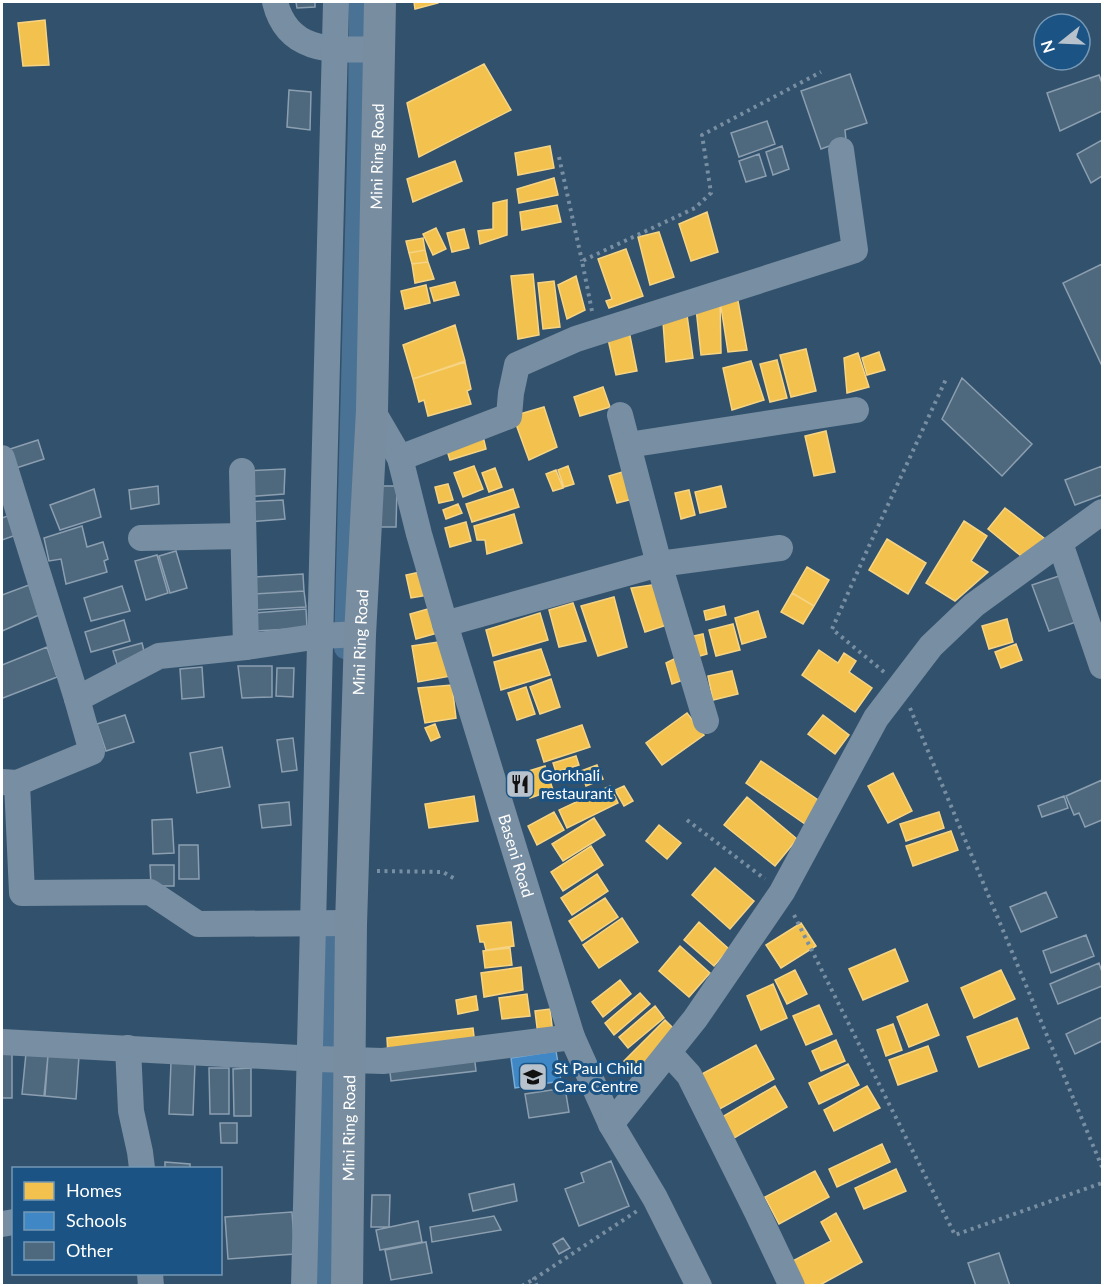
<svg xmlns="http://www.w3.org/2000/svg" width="1104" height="1287" font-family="Lato,sans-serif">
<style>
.homes{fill:#f2c14e;stroke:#f6d483;stroke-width:1.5}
.schools{fill:#3f88c5;stroke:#79acd6;stroke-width:1.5}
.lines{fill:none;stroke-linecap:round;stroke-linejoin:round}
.canal{stroke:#4a7295;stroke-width:22}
.building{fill:#4e687d;stroke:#8c9fb0;stroke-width:1.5}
.path{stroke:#788ea2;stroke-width:4;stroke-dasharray:3 4.5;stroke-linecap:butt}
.minor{stroke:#788ea2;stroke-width:26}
.major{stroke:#788d9f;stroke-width:32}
.labels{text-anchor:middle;stroke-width:6;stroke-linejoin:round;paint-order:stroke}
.street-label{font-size:16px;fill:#fff;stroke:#1a5384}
.poi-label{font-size:16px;fill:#fff;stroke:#1a5384;text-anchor:start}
</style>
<rect width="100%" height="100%" fill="#32516c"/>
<!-- homes -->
<path class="homes" d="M414,2H438V3L415,9Z
M45,20L49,65L23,66L18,23Z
M484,64L511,110L419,157L407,103Z
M550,146L554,168L518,175L515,153Z
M455,161L462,181L413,202L407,179Z
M554,178L558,195L519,203L517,189Z
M507,200V235L480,244L478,231L493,229V203Z
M557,205L561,222L522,230L520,212Z
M707,212L718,252L691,261L679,224Z
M436,228L446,249L433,255L423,234Z
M464,229L469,248L452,252L447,233Z
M659,232L674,277L650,285L638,237Z
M423,238L425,250L409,253L406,241Z
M626,249L643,296L609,308L606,301L612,299L598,259Z
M425,250L428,262L412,264L409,253Z
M428,262L434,279L415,283L412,264Z
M533,274L539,335L518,339L511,276Z
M576,276L585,310L567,319L558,285Z
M554,281L560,327L543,329L538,283Z
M455,282L459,295L434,301L430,288Z
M426,285L430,303L405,309L401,291Z
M736,290L747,350L728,352L719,294Z
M720,300L721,353L701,355L696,308Z
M687,315L693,358L666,362L663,322Z
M455,325L465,361L413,379L403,345Z
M628,326L637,371L616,375L606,330Z
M806,349L816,391L791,397L780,355Z
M879,352L885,370L867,375L862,358Z
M858,353L869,387L847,393L844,358Z
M777,360L787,398L770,402L760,364Z
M751,361L764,400L732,410L723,368Z
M465,362L471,389L467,391L471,404L428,416L424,400L419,402L413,379Z
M603,387L610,407L580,416L574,397Z
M544,407L557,447L529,460L513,416Z
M826,431L835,472L814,476L805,436Z
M482,432L486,449L450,460L444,441Z
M474,466L483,489L463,497L454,473Z
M568,466L574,484L564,487L558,470Z
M495,468L502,487L489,492L482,473Z
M556,470L563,488L553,491L546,474Z
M629,470L637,498L617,503L609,476Z
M448,484L453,500L439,503L435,487Z
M721,486L726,507L700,513L695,492Z
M513,489L519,507L472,522L466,504Z
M689,490L695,515L681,519L675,493Z
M458,504L462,513L446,519L443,510Z
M1005,508L1044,538L1026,560L988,529Z
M514,514L522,543L487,554L485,540H477L474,526Z
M964,521L987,536L971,561L988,572L955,601L926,583Z
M466,522L471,541L450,547L445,528Z
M887,539L926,563L908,594L869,570Z
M807,567L829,580L814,606L792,593Z
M425,571L429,595L411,598L406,575Z
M658,584L670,624L645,632L631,588Z
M792,593L814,606L803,624L781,612Z
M614,597L627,647L598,656L581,606Z
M573,603L586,641L559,647L549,610Z
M724,606L726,615L706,620L704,611Z
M435,607L441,632L416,639L410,614Z
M758,611L766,637L742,644L735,618Z
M540,613L548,640L493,656L486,630Z
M1007,619L1013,642L989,649L982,626Z
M733,624L740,650L716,656L709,630Z
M703,634L707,654L693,658L689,637Z
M445,641L451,676L418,682L412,646Z
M1016,644L1022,660L1001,668L995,652Z
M541,649L550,675L501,690L494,662Z
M819,650L838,663L844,653L856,661L849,672L872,688L855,712L802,675Z
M676,658L683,680L672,684L666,663Z
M732,671L738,694L713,700L708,676Z
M551,679L560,707L540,714L530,687Z
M452,685L456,718L425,723L418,688Z
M526,687L535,714L517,720L508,693Z
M687,713L704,735L662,765L646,743Z
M823,715L849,735L835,754L808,734Z
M435,724L440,737L431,741L425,728Z
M582,725L590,747L544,762L537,740Z
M576,756L579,765L556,772L553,763Z
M761,761L821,802L805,824L746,783Z
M597,765L603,779L586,786L581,771Z
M545,766L553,790L530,798L522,773Z
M893,773L912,811L888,823L868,786Z
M610,786L618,803L567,828L559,810Z
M624,786L633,801L624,806L615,790Z
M474,796L478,821L429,828L425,804Z
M747,797L797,839L775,866L724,825Z
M554,812L564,830L537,845L528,826Z
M939,812L944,828L906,841L900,824Z
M594,818L605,835L563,861L552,844Z
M659,825L681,843L667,859L646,841Z
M951,831L958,850L913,866L906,846Z
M591,846L603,865L563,891L551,872Z
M715,868L754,901L730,929L692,895Z
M597,874L608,891L572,915L561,898Z
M605,898L618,917L582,941L569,921Z
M622,918L638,942L599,968L583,945Z
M511,922L514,946L486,950L484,942H480L477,926Z
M699,922L729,949L714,966L684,940Z
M801,923L816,946L781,968L766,945Z
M680,946L710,973L689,997L659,971Z
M510,948L512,965L485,968L483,951Z
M895,949L908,981L863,1000L849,969Z
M521,967L523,990L484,997L481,973Z
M795,970L807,994L787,1004L775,980Z
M1001,970L1015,999L974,1018L961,988Z
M620,980L631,994L603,1017L592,1002Z
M773,984L787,1018L761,1030L747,996Z
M640,993L650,1004L614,1035L605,1023Z
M527,994L530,1016L502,1019L499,998Z
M476,996L478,1010L458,1014L456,1000Z
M927,1004L939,1035L909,1047L897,1017Z
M819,1005L832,1034L806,1045L793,1016Z
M655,1006L664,1018L628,1048L619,1037Z
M550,1009L553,1034L538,1035L535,1011Z
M1017,1018L1029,1048L979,1067L967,1037Z
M665,1020L677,1032L636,1073L624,1061Z
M893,1024L902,1050L886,1056L877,1030Z
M473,1028L475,1045L388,1055L387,1038Z
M836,1040L845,1061L821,1071L812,1051Z
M756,1045L774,1079L716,1111L698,1076Z
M928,1046L937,1071L898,1085L889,1060Z
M848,1064L859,1085L819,1104L809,1083Z
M775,1086L787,1107L729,1141L717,1120Z
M867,1086L880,1108L834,1131L824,1110Z
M882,1144L890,1162L837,1187L829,1169Z
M896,1169L906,1191L864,1209L855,1188Z
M815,1171L829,1197L779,1224L765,1197Z
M836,1213L862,1262L818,1286H796L785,1265L831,1241L821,1222Z"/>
<!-- schools -->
<path class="schools" d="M556,1051L561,1081L515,1088L511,1058Z"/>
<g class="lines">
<!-- canal -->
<path class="canal" d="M345,648L359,119L360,2
M323,1286V1246L336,936"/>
</g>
<!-- building -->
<path class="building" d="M296,2H315V7L297,8Z
M850,74L867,123L845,130L846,140L821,149L801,91Z
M1099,75L1102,83V111L1060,131L1047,93Z
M289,90L311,92L310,130L287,127Z
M767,121L775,144L739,157L731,133Z
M1102,140V176L1091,183L1077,154Z
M782,146L789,169L773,175L766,152Z
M759,154L766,176L746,182L739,161Z
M1102,264V366L1063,283Z
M962,378L1032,444L1002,476L942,419Z
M38,440L44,459L13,469L7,450Z
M1102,466V495L1075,505L1065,480Z
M285,469L284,494L246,497V471Z
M158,486L159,504L131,509L129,490Z
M378,486H397L396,527H378Z
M94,489L101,517L60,530L50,505Z
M283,500L285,519L247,522L246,502Z
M16,513L22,533L2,540V518Z
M82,526L87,547L103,542L108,559L104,561L107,572L66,584L61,559L49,561L44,538Z
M176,551L187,588L170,593L159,556Z
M157,555L168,593L146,600L135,561Z
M303,574L304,591L253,594L252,577Z
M1065,574L1082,620L1049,631L1032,585Z
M29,585L39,615L2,631V595Z
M122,586L130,611L91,621L84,598Z
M304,591L306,607L254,610L253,594Z
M306,609L307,628L256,631L254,613Z
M124,620L130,641L91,652L85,632Z
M142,643L146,659L119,671L113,651Z
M47,647L57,677L3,698L2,696V665Z
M238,666H272V697L242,698Z
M202,667L204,697L182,699L180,669Z
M277,668H294L293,697L276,696Z
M125,715L134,742L106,751L97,724Z
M293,738L297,770L282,772L277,740Z
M222,747L230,787L197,793L190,753Z
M1102,780V820L1085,827L1079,813L1074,815L1066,796Z
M1064,796L1068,808L1042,817L1038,806Z
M289,802L291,825L262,828L259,805Z
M172,819L174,853L153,854L152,820Z
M179,845H198L199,879H179Z
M150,865H174V886H151Z
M1046,892L1057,917L1021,932L1010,907Z
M1086,935L1094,956L1051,973L1043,951Z
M1099,963L1102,972V986L1058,1004L1050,984Z
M1102,1017V1041L1075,1054L1066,1034Z
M2,1053H12V1098H2Z
M26,1053L48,1055L44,1096L22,1094Z
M474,1054L476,1071L391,1081L389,1064Z
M48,1055L79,1056L76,1099L45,1096Z
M171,1062L195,1063L193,1115L169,1114Z
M209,1068H229V1114H210Z
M251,1068V1116H234L233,1069Z
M565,1088L569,1112L529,1118L525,1094Z
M220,1123H237V1143H221Z
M611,1161L629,1206L579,1226L565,1189L584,1182L581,1173Z
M165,1162L190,1164V1168H165Z
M514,1184L517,1201L473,1211L469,1194Z
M372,1195H390L389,1227H371Z
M292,1212L295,1254L228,1259L225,1217Z
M494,1216L501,1230L432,1242L430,1227Z
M418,1221L422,1242L380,1250L376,1230Z
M563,1238L570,1248L559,1254L553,1244Z
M426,1242L432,1273L391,1280L385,1250Z
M999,1253L1010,1286H976L968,1263Z"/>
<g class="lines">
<!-- path -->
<path class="path" d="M559,157L582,261
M592,311L582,261L695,208L711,193L702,135L821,72
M884,672L832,629L869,546L947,377
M910,708L1102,1167
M687,820L765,879
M377,871L443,872L455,879
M794,915L955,1235L1102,1183
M522,1286L534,1279
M537,1286L534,1279L637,1211"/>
<!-- minor -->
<g class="minor">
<path d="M275,2C288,55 335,50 379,49"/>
<path id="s1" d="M372,410L400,458L419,534L445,624L572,1037L611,1124L655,1198L699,1286"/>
<path d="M620,415L659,564L706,721"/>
<path d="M628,445L856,410"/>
<path d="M2,458L77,699"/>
<path d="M400,458L509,416L511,393L517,365L576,339L855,250L841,150"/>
<path d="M242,471L246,647"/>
<path d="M141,538L243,536"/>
<path d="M1060,543L1102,666"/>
<path d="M445,624L659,564L780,548"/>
<path d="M2,782L17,783L22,893L150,892L198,924L352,923"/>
<path d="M17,783L92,752L77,699L159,656L246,647L320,636L360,634V635"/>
<path d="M2,1042L317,1059L383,1061L572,1037"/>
<path d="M128,1048L131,1111L140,1152L142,1168"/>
<path d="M669,1053L689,1075L757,1212L792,1286"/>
<path d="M611,1124L695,1019L782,892L876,718L931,646L974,605L1102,512"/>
<path d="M2,1224L14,1222"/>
<path d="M150,1274L151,1286"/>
<path d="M304,1286L336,2"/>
</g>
<!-- major -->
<path class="major" id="s2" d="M347,1286L351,925L360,635L372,410L380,2"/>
</g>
<!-- icons -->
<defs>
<g id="restaurant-square" transform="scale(1.5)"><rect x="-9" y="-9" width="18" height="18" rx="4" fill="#b7c2cc" stroke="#1a5384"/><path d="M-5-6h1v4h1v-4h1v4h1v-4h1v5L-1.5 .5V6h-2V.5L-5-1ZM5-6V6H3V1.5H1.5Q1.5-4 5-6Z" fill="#111"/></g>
<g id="school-square" transform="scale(1.5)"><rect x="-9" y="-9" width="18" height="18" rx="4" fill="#b7c2cc" stroke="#1a5384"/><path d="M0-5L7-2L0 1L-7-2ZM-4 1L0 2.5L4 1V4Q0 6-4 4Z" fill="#111"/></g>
</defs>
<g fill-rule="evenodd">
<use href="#restaurant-square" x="520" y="784"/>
<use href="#school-square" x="533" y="1077"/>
</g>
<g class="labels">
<!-- street labels -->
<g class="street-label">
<text dy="6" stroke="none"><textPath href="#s2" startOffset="1130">Mini Ring Road</textPath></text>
<text dy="6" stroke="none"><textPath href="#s2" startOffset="644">Mini Ring Road</textPath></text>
<text dy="6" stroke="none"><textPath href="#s1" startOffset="470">Baseni Road</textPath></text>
<text dy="6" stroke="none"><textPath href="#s2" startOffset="158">Mini Ring Road</textPath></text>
</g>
<!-- poi labels -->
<g class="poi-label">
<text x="541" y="781">Gorkhali<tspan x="541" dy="18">restaurant</tspan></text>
<text x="554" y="1074">St Paul Child<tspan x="554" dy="18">Care Centre</tspan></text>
</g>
</g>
<!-- border -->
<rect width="1104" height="1287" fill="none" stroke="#ffffff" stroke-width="6"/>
<!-- legend -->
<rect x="12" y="1167" width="210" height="108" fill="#1a5384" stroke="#7698b5" stroke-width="1.5"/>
<rect x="24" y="1182" width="30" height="18" fill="#f2c14e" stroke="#7698b5" stroke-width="1.5"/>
<text x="66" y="1197" font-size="18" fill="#ffffff">Homes</text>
<rect x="24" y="1212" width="30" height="18" fill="#3f88c5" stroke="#7698b5" stroke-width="1.5"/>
<text x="66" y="1227" font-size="18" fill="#ffffff">Schools</text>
<rect x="24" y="1242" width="30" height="18" fill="#4e687d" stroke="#7698b5" stroke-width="1.5"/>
<text x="66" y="1257" font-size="18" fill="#ffffff">Other</text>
<!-- north arrow -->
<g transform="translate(1062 42) rotate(252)"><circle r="28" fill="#1a5384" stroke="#7698b5" stroke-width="1.5"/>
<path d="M0-4.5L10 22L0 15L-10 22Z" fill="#b7c2cc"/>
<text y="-9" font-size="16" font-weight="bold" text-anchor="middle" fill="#ffffff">N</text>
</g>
</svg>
